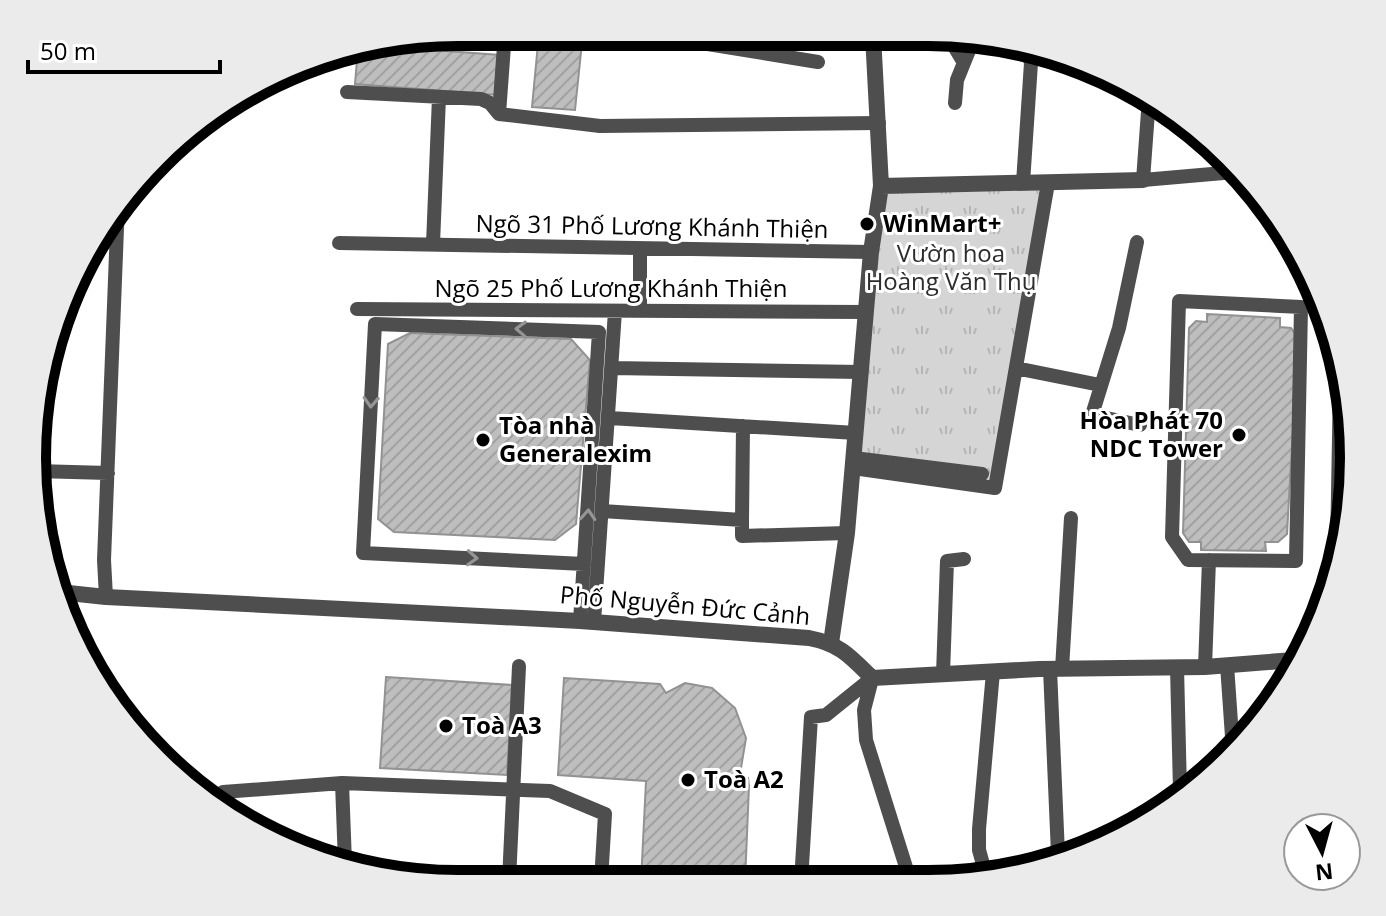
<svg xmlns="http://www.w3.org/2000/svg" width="1386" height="916" font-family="'Open Sans',sans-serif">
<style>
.park{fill:url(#park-tufts)}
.building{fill:url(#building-hatch);stroke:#929292;stroke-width:2}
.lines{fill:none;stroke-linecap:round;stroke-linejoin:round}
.service{stroke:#4e4e4e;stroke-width:14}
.minor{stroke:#4e4e4e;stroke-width:16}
.tertiary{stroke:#4e4e4e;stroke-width:16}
.oneway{stroke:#959595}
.poi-dot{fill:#000;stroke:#fff;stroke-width:3}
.labels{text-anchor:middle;stroke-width:6;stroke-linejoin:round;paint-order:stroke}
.poi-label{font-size:24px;font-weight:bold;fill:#000;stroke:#fff;text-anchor:start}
.street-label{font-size:24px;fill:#000;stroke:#fff}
.park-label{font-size:24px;fill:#2c2c2c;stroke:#fff}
.rim{fill:none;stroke:#000;stroke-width:10}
</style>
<defs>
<pattern id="park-tufts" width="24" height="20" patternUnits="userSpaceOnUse" patternTransform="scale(2)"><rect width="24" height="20" fill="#d5d5d5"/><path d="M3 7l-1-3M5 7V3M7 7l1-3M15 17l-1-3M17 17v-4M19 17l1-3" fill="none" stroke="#b5b5b5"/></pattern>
<pattern id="building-hatch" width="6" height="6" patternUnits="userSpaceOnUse" patternTransform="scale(2)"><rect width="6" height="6" fill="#bebebe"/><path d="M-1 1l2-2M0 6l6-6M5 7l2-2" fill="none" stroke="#a2a2a2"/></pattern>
</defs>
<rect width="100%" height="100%" fill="#fff"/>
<!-- park -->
<path class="park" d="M1043,186L992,483L857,465L885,189Z"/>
<!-- building -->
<path class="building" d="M539,33H583L575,110L532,107Z
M406,41V48L500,55L497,95L355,84L358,48Z
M1207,314L1280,318V327L1291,328L1298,338L1287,534L1278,542H1265L1266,551L1201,550V542H1189L1183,533L1189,328L1196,321L1207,322Z
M410,333L571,339L590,360L576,524L555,540L394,532L378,519L388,344Z
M386,677L512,685L507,775L380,768Z
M564,678L660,684L666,693L685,683L712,688L735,708L746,738L740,774L748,778L749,786L745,882H641L646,781L558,775Z"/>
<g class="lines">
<!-- service -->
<path class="service" d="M631,35L683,40L684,34
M955,36V48L964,63
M683,40L818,62
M777,54L780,34
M347,92L481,99L490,103L499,114
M1149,98L1143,180L1235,172
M955,103L957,80L974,38L979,36
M499,114L600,126L879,123
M499,114L505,32
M1023,183L1031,63L1027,49
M1137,242L1119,328L1092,415L1140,425
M339,243L871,252
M433,244L439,97
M1179,301L1301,307L1296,561L1188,560L1172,537Z
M357,309L866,312
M640,311V250
M612,368L861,372
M1016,368L1100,385
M610,418L856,433
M854,458L982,474
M853,468L995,488L1048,183
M36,471L108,473
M602,511L742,520V536L847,533
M742,520L743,426
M1337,550L1340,381
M106,597L104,560L118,203
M580,621L599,332L375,324L363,553L584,564
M594,622L615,311
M1227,665L1233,751
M1177,667L1180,791
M1205,667L1209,560
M1050,669L1058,854H1066
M1062,669L1071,518
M943,674L947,561L964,559
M872,679L864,710L866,740L911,883
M342,783L345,863
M212,801L223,792L342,783L550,791L605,814L601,881
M986,875L979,850V829L993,672
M509,881L519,666
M801,882L811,717L826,715L872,678"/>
<!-- minor -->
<path class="minor" d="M881,186L1143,180
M831,643L847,533L871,252L881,186L873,35"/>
<!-- tertiary -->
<path class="tertiary" d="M59,592L106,597L580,621L809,638C840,644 850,656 872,678L1039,669L1205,667L1294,660"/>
</g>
<!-- one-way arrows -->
<defs><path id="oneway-chevron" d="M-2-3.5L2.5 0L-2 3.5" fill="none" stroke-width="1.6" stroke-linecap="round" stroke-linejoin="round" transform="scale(2)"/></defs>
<g class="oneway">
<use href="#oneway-chevron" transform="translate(521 329) rotate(-178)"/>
<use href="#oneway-chevron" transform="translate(371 402) rotate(93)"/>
<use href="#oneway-chevron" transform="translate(588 515) rotate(-86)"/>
<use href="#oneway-chevron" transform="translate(472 558) rotate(3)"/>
</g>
<!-- markers -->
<g class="poi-dot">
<circle cx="867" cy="224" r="8"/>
<circle cx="1239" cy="435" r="8"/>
<circle cx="483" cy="440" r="8"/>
<circle cx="446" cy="726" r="8"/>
<circle cx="688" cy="780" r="8"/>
</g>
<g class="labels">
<!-- poi labels -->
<g class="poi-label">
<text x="883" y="232">WinMart+</text>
<text x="1223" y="429" text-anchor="end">Hòa Phát 70<tspan x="1223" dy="28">NDC Tower</tspan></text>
<text x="499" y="434">Tòa nhà<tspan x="499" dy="28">Generalexim</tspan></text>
<text x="462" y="734">Toà A3</text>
<text x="704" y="788">Toà A2</text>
</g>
<!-- street labels -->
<g class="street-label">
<text transform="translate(652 227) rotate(1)" y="8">Ngõ 31 Phố Lương Khánh Thiện</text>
<text x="611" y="297">Ngõ 25 Phố Lương Khánh Thiện</text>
<text transform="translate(685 606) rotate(5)" y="8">Phố Nguyễn Đức Cảnh</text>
</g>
<!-- park labels -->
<g class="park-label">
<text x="951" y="262">Vườn hoa<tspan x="951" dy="28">Hoàng Văn Thụ</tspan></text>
</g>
</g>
<!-- crop -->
<path d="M0 0H1386V916H0ZM458 46H928A412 412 0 0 1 1340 458V458A412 412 0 0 1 928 870H458A412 412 0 0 1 46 458V458A412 412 0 0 1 458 46Z" fill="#ebebeb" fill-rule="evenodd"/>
<path class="rim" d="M458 46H928A412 412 0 0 1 1340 458V458A412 412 0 0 1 928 870H458A412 412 0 0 1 46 458V458A412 412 0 0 1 458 46Z"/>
<!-- north arrow -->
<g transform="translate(1322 852) rotate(174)"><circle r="38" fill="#ffffff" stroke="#999999" stroke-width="2"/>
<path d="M0-6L14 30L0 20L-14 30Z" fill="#000000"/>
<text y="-12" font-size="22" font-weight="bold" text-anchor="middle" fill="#000000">N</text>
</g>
<!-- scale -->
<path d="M28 60v12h192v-12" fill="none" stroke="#000000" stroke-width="4"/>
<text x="40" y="60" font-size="24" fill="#000000" stroke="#ffffff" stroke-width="6" paint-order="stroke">50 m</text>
</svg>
